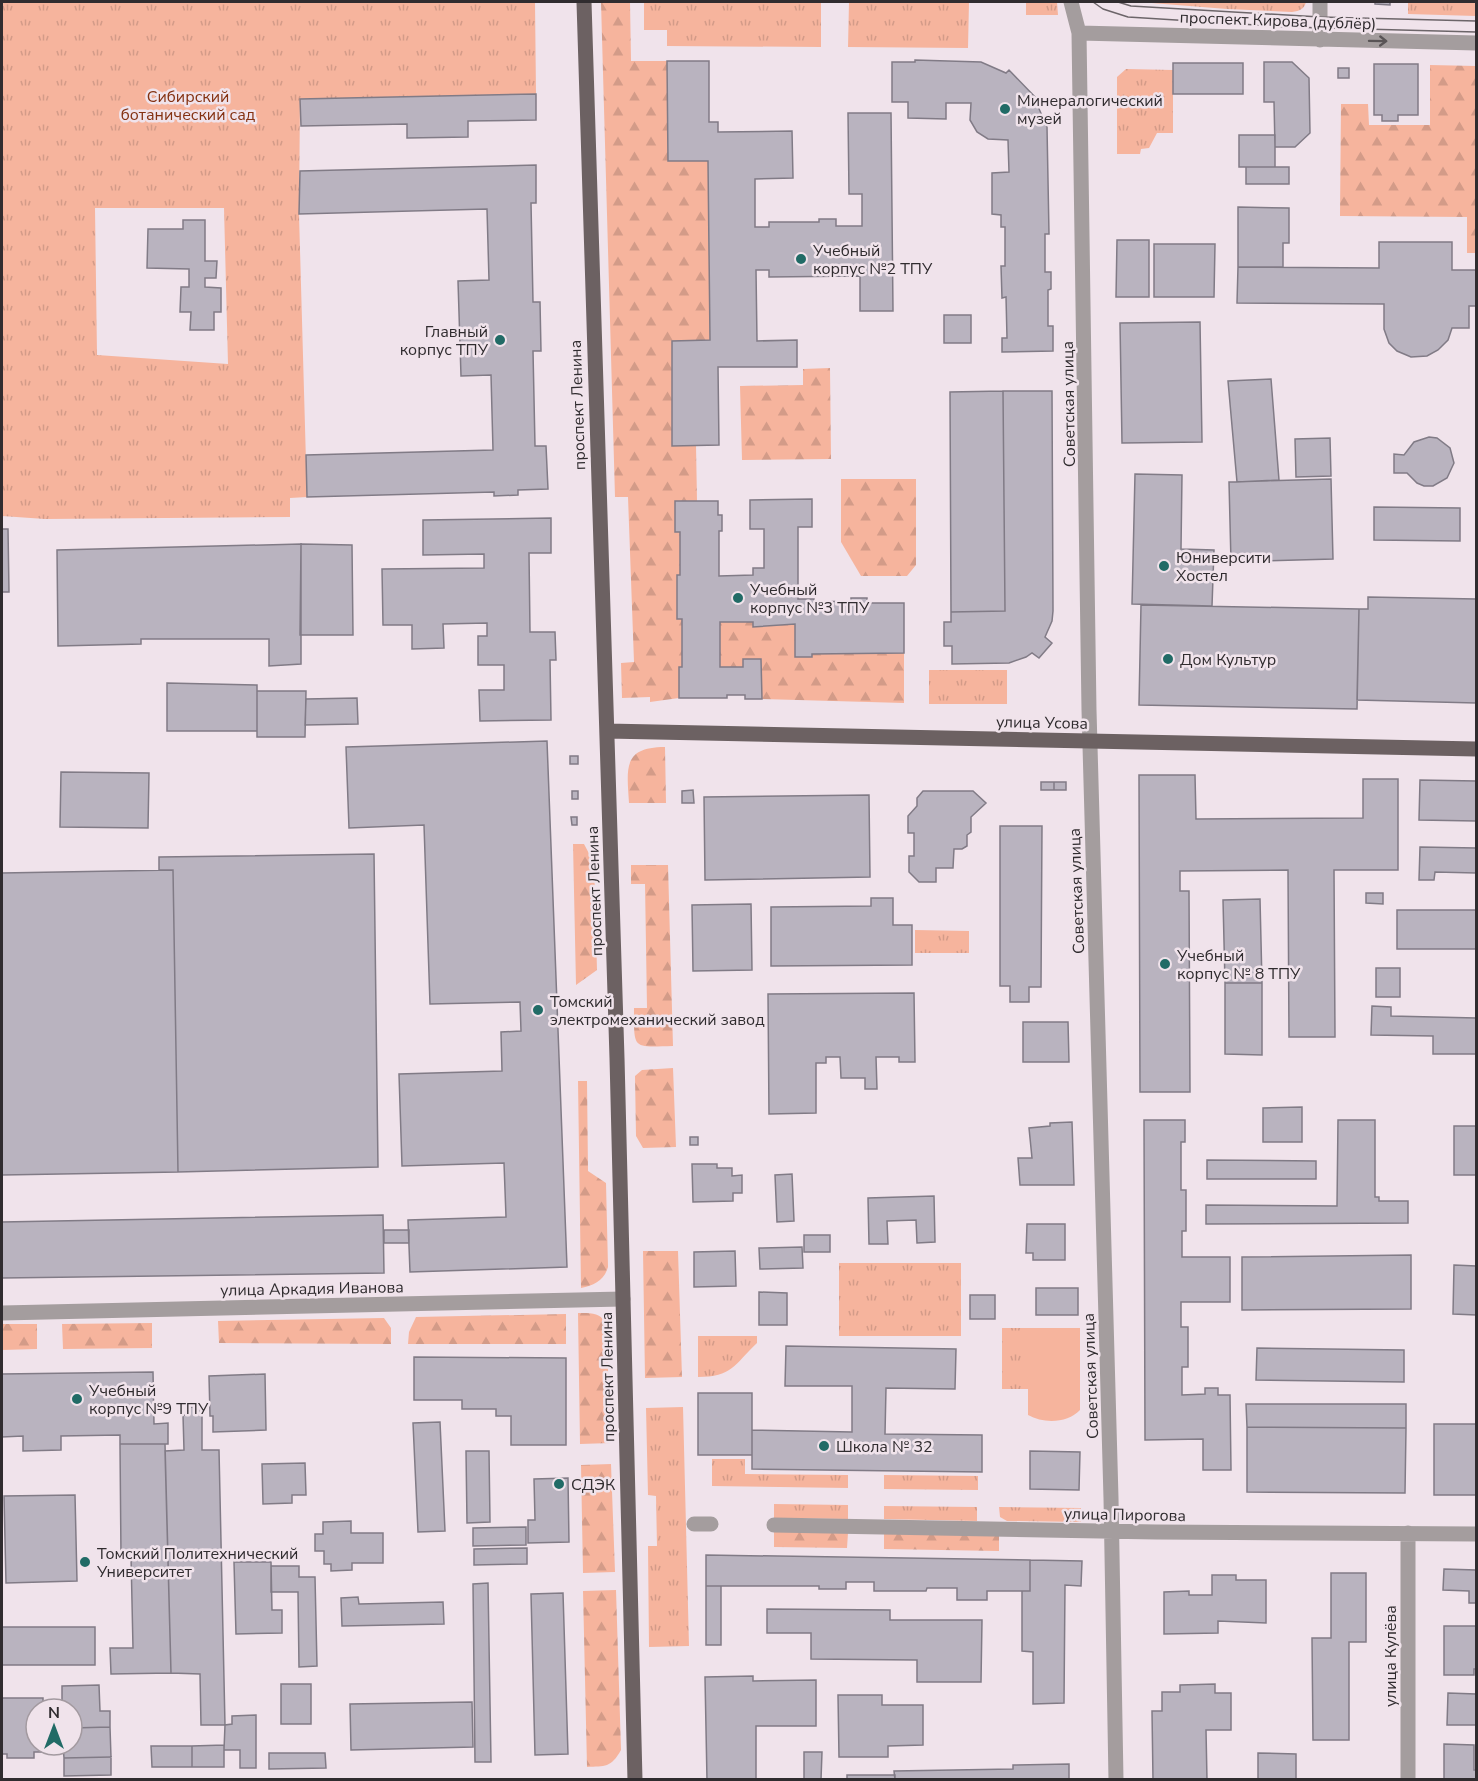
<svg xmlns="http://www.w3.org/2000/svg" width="1478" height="1781" font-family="'Nunito Sans',sans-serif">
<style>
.grass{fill:url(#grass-tufts);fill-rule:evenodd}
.forest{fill:url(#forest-firs)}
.garden{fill:#f6b49d}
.building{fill:#b9b3bf;stroke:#817b86;stroke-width:1.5}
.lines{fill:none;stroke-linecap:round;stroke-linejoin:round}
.minor{stroke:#a49d9e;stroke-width:15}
.major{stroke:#6c6162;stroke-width:15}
.tram{stroke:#6c6569;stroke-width:1.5}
.oneway{stroke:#595456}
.poi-dot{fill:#216b66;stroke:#f0e3eb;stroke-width:2}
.labels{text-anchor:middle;stroke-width:5;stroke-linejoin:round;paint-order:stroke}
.street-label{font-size:16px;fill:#302c2f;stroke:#f0e3eb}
.park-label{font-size:16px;fill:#843111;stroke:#f0e3eb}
.poi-label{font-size:16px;fill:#302c2f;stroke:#f0e3eb;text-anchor:start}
</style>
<defs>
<pattern id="grass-tufts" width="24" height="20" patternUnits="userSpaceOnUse" patternTransform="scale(1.5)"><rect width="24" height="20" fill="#f6b49d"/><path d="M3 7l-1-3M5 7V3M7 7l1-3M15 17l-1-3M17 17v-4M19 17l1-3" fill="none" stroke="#d39b88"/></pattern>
<pattern id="forest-firs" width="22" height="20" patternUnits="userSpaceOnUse" patternTransform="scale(1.5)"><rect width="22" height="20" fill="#f6b49d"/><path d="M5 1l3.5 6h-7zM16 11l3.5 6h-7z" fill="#d39b88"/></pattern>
</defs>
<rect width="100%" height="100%" fill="#f0e3eb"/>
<!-- grass -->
<path class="grass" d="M2,2H535L536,94L300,99L299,214L307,497L290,498V517L45,519L2,516ZM95,208H224L228,364L97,355Z
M644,2H821V47L667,46V30H644Z
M849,2H969L968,48L848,47Z
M1026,2H1057L1058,15H1026Z
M1139,2H1306C1304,9 1300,11 1292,12L1227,9Z
M1408,2H1476V16L1408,14Z
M1126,69L1173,70V133H1157L1149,148L1141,149L1140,154H1117V77Z
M929,670H1007V704H929Z
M915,930L969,931V953H915Z
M839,1263H961V1336H839Z
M1002,1328H1028V1389H1002Z
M698,1336H757V1343C734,1365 732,1377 698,1377Z
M683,1407L689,1646L649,1647L648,1546H657L656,1496L648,1495L646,1408Z
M712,1459H745V1474L848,1475V1488L712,1486Z
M884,1475L978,1476V1490L884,1489Z
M774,1504L848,1505V1519L774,1518Z
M884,1506L977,1507V1521L884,1519Z
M999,1507L1081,1508V1522L1007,1521L1000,1517Z"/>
<!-- forest -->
<path class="forest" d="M601,2H630L631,61H667L708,161L710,340L672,341V445H696L697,501H675V531L680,532V575L677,576V619H682V667H679V698L650,702V697L622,698L621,663L634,662L628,497H615Z
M1430,65L1476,66V253H1467V217L1340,216L1341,104H1368L1369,125H1430Z
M830,368L831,459L742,460L740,386L803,385V369Z
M841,479H916V565L907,576H861L841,542Z
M720,622H753L754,627L795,624L796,657H812V654L904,653V703L762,699L761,659H743V667H720Z
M665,747L666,803H629C627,769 622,747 665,747Z
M573,844H584L594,863L597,970L576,985Z
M668,865L673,1046C632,1047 634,1050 634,1008H647L645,884H631V865Z
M673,1068L676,1147L643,1148L636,1136L635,1076L642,1070Z
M578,1081H587L588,1171L606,1183L608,1267C604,1281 594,1285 581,1288Z
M643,1251H678L682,1377L645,1378Z
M578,1313C589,1313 600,1312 606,1323L611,1443L580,1444Z
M566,1314V1344H408L409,1332L416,1317Z
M384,1318L391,1328V1344L219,1343L218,1321Z
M152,1323V1348L63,1349L62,1324Z
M2,1324H37V1349L2,1350Z
M611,1464L615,1572L583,1573L581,1465Z
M774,1531L848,1533L847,1548L774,1547Z
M884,1533L999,1535V1551L884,1549Z
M616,1590L621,1750C611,1768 605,1766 587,1767L583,1591Z"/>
<!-- garden -->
<path class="garden" d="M1028,1328H1080V1410C1068,1423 1044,1424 1028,1415Z"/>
<!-- building -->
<path class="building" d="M1375,2H1390V5L1375,4Z
M915,60L981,62L1006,73L1009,70L1038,100L1036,102L1047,127L1049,234H1045V272H1051V289L1048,290V326H1053V351L1002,352V338H1007L1006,297L1002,298L1001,266H1005V227H1001V215L992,214V173L1009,172L1008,140L988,139L977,132L970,120L971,103H946V119L908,118V102H892V62H915Z
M667,61H709V122H718V132L792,131L793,178L755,179V227H769V222H819V219H836V226H862V194H849L848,113H891L893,311H860V276L769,277V270H756L757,341L797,340V367H718L719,445L672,446V341L710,340L708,161H668Z
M1264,62H1292L1309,78L1310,133L1295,147H1275L1274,102H1264Z
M1173,63H1243V94H1173Z
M1374,64H1418V115H1398V121H1382V115H1374Z
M1338,68H1349V78H1338Z
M536,94V120L468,121V137L407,138V124L301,126L300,99Z
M1239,135H1275V167H1239Z
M536,165V203H531L533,302H540L541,351H533L535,446H546L548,489L518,490V495L494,496V492L307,497L306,455L493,450L491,375L461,376L458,281L489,280L487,209L299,214L300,171Z
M1246,167H1289V184H1246Z
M1238,207L1289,208V243H1283V267H1238Z
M183,220H205V261H217L216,278H205V287L221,288V312H214V330H190L191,312H180L181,287H189V269L147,268L148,229H183Z
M1117,240H1149V297H1116Z
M1379,242H1452V270H1476V306H1469V328H1452L1448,340L1438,350L1427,356L1411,357L1397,351L1389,343L1384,329V304L1237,303L1238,267L1379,268Z
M1154,244H1215L1214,297H1154Z
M944,315H971V343H944Z
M1200,322L1202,442L1122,443L1120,323Z
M1271,379L1279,480L1237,482L1228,381Z
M1003,391H1052L1053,611L1052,621L1045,637L1052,643L1039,658L1032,653L1026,657L1009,663L952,664V646H944V622H951V612L1005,611Z
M1003,391L1005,611L951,612L950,392Z
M1429,437L1437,438L1450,448L1454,463L1447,478L1433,486H1424L1417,483L1407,473H1394V454L1404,455L1414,442Z
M1330,438L1331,476L1296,477L1295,439Z
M1135,474L1182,475L1181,549L1214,550L1212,606L1132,604Z
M1331,479L1333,559L1231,562L1229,482Z
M812,499V527H798V599H814V602L851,601V598H867V603H904V653L812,654V657H795V624L753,627V622H720V667H743V659H761L762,699H745V695H727V698H679V667H682V619H677V575H680V532H675V501H718V515H722V531H719V576L753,575V568H764V529H750V500Z
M1374,507L1460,508V541L1374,540Z
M551,518V553H529L530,632H555L556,660H550L551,720L480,721L479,690H504V665H478V636H487V623L443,624L444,648L412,649V625H383L382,569L484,568V554L423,555V520Z
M2,529H8L9,592H2Z
M301,544L352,545L353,635H300Z
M301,544V664L269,666V639H141V644L58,646L57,550Z
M1368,597L1476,599V703L1357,700L1359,609H1368Z
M1141,605L1359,609L1357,709L1139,705Z
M167,683L257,685V731H167Z
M257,691H306L305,737H257Z
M357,698L358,724L305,725L306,699Z
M547,741L567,1267L410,1272L408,1220L506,1217L504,1163L402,1166L399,1074L502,1071L501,1032L521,1031L520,1002L430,1004L424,825L349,828L346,747Z
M570,756H578V764H570Z
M61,772L149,773L148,828L60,827Z
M1139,775H1195L1196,819L1363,818V779H1398V870H1334L1335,1037H1289L1288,870L1180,871V891H1189L1190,1092H1140Z
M1420,780L1476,781V821L1419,820Z
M1041,782H1054V790H1041Z
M1054,782H1066V790H1054Z
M693,790L694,803H682V791Z
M572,791H578V799H572Z
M923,791H973L986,803L971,817V832L967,835V846L962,849H954L953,868H936V882H919L909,872V856H914V833H908V816L917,806V798Z
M869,795L870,877L705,880L704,797Z
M571,817H577V825H572Z
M1000,826H1042L1041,987H1029V1002H1010V986H1000Z
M1420,847L1476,848V873L1435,872L1434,880H1419Z
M374,854L378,1167L178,1172L173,870H159V857Z
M173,870L178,1172L2,1175V873Z
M1366,893H1383V904L1366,903Z
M871,898H893V925H912V965L771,966V907L871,906Z
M1260,899L1262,983H1225L1223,900Z
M751,904L752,970L693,971L692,905Z
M1397,910H1476V949H1397Z
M1376,968H1400V997H1376Z
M1225,983H1262V1055L1225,1054Z
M914,993L915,1062H899V1057H876L877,1089H865V1078H841L840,1057H826V1063H816V1113L769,1114L768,994Z
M1372,1006L1391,1007V1016L1476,1018V1054H1433V1036L1371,1035Z
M1023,1022H1068L1069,1062H1023Z
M1302,1107V1142H1263V1108Z
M1144,1120H1185V1142H1181V1190H1186V1231H1182V1257H1230V1302H1181V1327H1188V1367H1182V1395L1205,1394V1388H1218V1395H1230L1231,1470H1203V1439L1145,1440Z
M1338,1120H1375V1197H1379V1201H1408V1223L1206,1224V1205L1337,1206Z
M1072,1122L1074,1185H1020L1018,1158H1032L1029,1128L1050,1126V1123Z
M1454,1126H1476V1175H1454Z
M690,1137H698V1145H690Z
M1207,1160L1316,1161V1179H1207Z
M692,1164H717V1168H732V1176L742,1175V1193H733V1201L693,1202Z
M792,1174L794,1221L777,1222L775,1175Z
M934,1196L935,1242L917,1243L916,1220L887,1221L888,1244H869L868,1198Z
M383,1215L384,1273L2,1278V1222Z
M1027,1224H1065V1260H1033V1253H1026Z
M384,1230H409V1243H384Z
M804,1235H830V1252H804Z
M802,1247L803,1268L760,1269L759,1248Z
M735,1251L736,1286L694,1287V1252Z
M1411,1255V1309L1242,1310V1257Z
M1454,1265L1476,1266V1315L1453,1314Z
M1036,1288H1078V1315H1036Z
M759,1292L787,1293V1325H759Z
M970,1295H995V1319H970Z
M786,1346L956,1349L955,1389L886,1388L885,1434L982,1435V1472L752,1469V1430L852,1432V1386H785Z
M1257,1348L1404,1350V1382L1256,1380Z
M414,1357L566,1358V1445H511V1416H496V1409H462V1400H414Z
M153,1372L154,1424L168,1423V1444H120V1435L61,1436V1450L23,1451V1436L2,1437V1374Z
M265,1374L266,1430L213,1432V1416H210L209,1376Z
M698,1393H752V1455H698Z
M1246,1404H1406V1428L1247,1427Z
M190,1407H202V1450H219L225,1725H201L200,1674L171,1673L165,1451L184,1450L183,1415H190Z
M440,1422L445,1531L418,1532L413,1423Z
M1434,1424H1476V1495H1434Z
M1247,1427L1406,1428L1405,1493L1247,1492Z
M120,1444H165L171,1673L111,1674L110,1648H133L131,1556L121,1557Z
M466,1451H489L490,1522L467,1523Z
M1030,1451L1080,1452L1079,1490L1030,1489Z
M305,1463L306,1495H292V1503L263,1504L262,1464Z
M568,1478L569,1542L528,1543V1520H535L534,1479Z
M75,1495L77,1581L6,1583L4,1496Z
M351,1521V1533H383V1563H352V1570L331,1571V1564H324V1551H315V1534H323V1522Z
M526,1527V1545L473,1546V1528Z
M527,1548V1564L474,1565V1549Z
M706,1555L1030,1560V1591H987V1600H957V1588H927L926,1591H874V1582H846V1589H819V1586H706Z
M1030,1560L1082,1561L1081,1586L1065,1585L1064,1703L1033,1704V1652L1022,1651V1591H1030Z
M234,1562H271L272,1610H282V1633L236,1634Z
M271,1566H299V1577H315L317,1666L299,1667L298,1592H271Z
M1444,1569L1476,1570V1603H1469V1591L1443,1590Z
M1331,1573H1366V1642H1349V1740H1313L1312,1638H1331Z
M1212,1575H1236V1580H1266V1623L1218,1621V1633L1164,1634V1592L1189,1591V1595H1212Z
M488,1583L491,1762H475L473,1584Z
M706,1586H721V1645H706Z
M563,1593L568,1754L535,1755L531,1594Z
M358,1597L359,1604L443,1602L444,1624L342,1626L341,1598Z
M767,1609L890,1610V1620H982L981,1682H917V1660L811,1659V1633H767Z
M1444,1626H1476V1669H1474V1675H1444Z
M2,1627H95V1665H2Z
M753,1676V1681L816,1680V1726H756V1780H707L705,1677Z
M281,1684H311V1724H281Z
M1215,1684V1693H1231V1730H1206L1207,1780H1153L1152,1711H1162V1692H1180V1685Z
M99,1685L100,1711H110V1727L72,1728V1709H62V1686Z
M1448,1693L1476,1694V1725H1447Z
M838,1695H882V1705H923V1745L888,1746V1757H839Z
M2,1698H43V1709H36V1745H44V1752H34V1758H7V1754H2Z
M472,1702L473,1747L351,1750L350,1704Z
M256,1715V1768H240V1750H224L225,1725L232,1724V1716Z
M110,1727L111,1757L64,1758L63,1745H72V1728Z
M1444,1744L1474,1745V1770H1476V1780H1444Z
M224,1745V1767H192V1746Z
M151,1746H192V1767H152Z
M804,1752H822L821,1780H804Z
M269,1753H325L326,1768L269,1769Z
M1258,1753L1296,1754V1780H1258Z
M111,1757V1775L64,1776V1758Z
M1069,1764V1780H895L894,1771L1013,1769V1765Z
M847,1775H895V1780H847Z"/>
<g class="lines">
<!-- minor -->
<path class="minor" d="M1071,2L1079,33L1089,710L1111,1498L1116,1780
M1079,33L1476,43
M1320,40V2
M2,1313L623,1299
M694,1524H711
M774,1525L1156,1532L1476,1534
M1408,1780V1533"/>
<!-- major -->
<path class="major" d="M584,2L617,1058L635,1780
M607,731L1476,749"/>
<!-- tram -->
<path class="tram" d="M1093,2L1103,9L1128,17L1288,27L1476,32
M1118,2L1131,6L1320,17L1476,21"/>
</g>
<!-- one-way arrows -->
<defs><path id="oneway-shaft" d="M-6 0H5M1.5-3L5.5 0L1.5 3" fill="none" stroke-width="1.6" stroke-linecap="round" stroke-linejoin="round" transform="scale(1.5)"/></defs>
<use class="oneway" href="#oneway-shaft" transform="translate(1378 41) rotate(1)"/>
<!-- markers -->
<g class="poi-dot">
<circle cx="1005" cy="109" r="6"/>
<circle cx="801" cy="259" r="6"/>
<circle cx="500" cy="340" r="6"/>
<circle cx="1164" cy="566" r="6"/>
<circle cx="738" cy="598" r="6"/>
<circle cx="1168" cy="659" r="6"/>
<circle cx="1165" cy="964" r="6"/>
<circle cx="538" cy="1010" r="6"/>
<circle cx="77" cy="1399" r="6"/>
<circle cx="824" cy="1446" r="6"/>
<circle cx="559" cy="1484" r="6"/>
<circle cx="85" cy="1562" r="6"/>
</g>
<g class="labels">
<!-- street labels -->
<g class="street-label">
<text transform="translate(1278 20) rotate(2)" y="6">проспект Кирова (дублёр)</text>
<text transform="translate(1068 404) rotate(-91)" y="6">Советская улица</text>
<text transform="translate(577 405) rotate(-92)" y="6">проспект Ленина</text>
<text transform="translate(1042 722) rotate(1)" y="6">улица Усова</text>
<text transform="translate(594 891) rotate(-92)" y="6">проспект Ленина</text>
<text transform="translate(1076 891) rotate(-92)" y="6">Советская улица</text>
<text transform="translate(312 1288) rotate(-1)" y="6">улица Аркадия Иванова</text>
<text transform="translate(1090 1376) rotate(-92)" y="6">Советская улица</text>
<text transform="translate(607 1377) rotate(-91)" y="6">проспект Ленина</text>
<text transform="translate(1125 1514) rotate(1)" y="6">улица Пирогова</text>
<text transform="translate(1390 1656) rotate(-90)" y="6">улица Кулёва</text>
</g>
<!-- park labels -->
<g class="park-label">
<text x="188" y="102">Сибирский<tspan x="188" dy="18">ботанический сад</tspan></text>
</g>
<!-- poi labels -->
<g class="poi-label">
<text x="1017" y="106">Минералогический<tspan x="1017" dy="18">музей</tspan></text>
<text x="813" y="256">Учебный<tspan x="813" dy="18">корпус №2 ТПУ</tspan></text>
<text x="488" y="337" text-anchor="end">Главный<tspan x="488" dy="18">корпус ТПУ</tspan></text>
<text x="1176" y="563">Юниверсити<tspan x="1176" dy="18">Хостел</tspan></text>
<text x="750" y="595">Учебный<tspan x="750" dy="18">корпус №3 ТПУ</tspan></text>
<text x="1180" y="665">Дом Культур</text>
<text x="1177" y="961">Учебный<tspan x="1177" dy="18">корпус № 8 ТПУ</tspan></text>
<text x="550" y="1007">Томский<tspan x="550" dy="18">электромеханический завод</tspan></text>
<text x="89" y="1396">Учебный<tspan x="89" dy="18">корпус №9 ТПУ</tspan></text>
<text x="836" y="1452">Школа № 32</text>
<text x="571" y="1490">СДЭК</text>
<text x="97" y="1559">Томский Политехнический<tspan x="97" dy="18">Университет</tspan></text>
</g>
</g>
<!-- border -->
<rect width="1478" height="1781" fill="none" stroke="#302c2f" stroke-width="6"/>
<!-- north arrow -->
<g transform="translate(54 1727)"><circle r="28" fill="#f0e3eb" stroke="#a39aa0" stroke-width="1.5"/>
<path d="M0-4.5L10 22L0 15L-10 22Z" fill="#216b66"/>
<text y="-9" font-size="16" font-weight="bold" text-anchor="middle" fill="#302c2f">N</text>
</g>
</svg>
